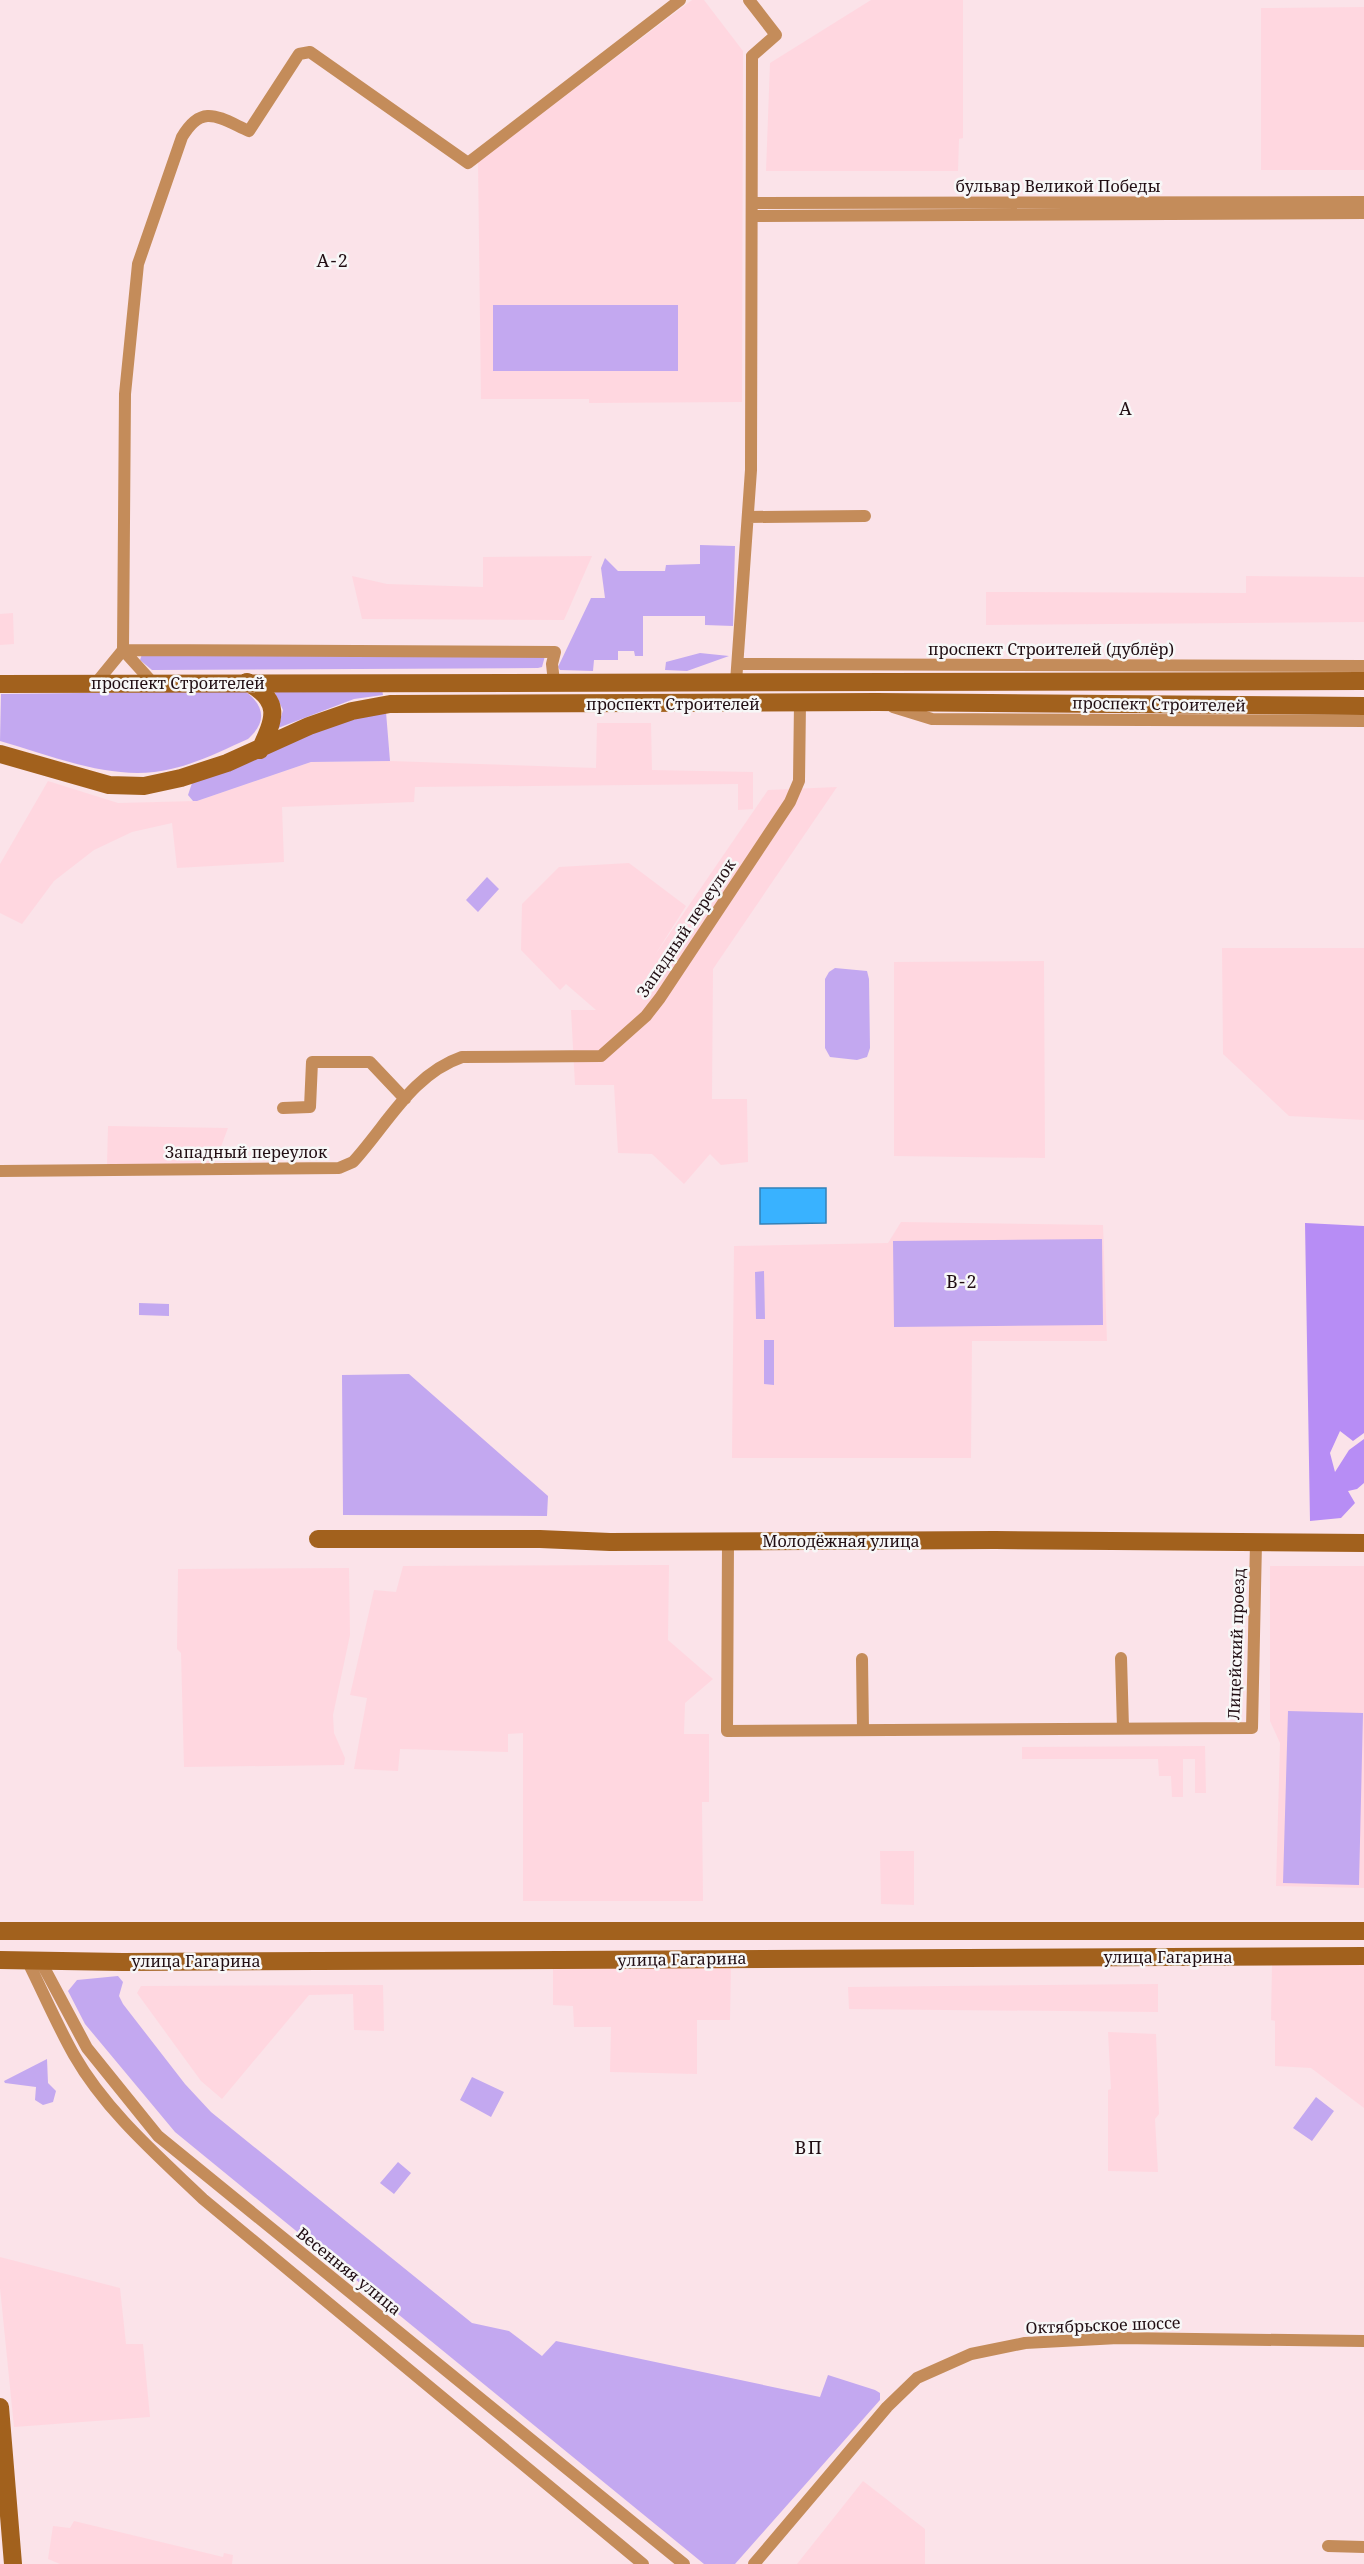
<svg xmlns="http://www.w3.org/2000/svg" width="1364" height="2564" font-family="'Noto Serif',serif">
<style>
.built{fill:#ffd7e0}
.green{fill:#c3a8f0}
.forest{fill:#b78df5}
.water{fill:#39b2ff;stroke:#3281b8;stroke-width:1.5}
.lines{fill:none;stroke-linecap:round;stroke-linejoin:round}
.street{stroke:#c48c5a;stroke-width:12}
.secondary{stroke:#a2611d;stroke-width:18}
.labels{text-anchor:middle;stroke-width:5;stroke-linejoin:round;paint-order:stroke}
.street-label{font-size:16px;fill:#210e13;stroke:#f7f7f7}
.neighbourhood-label{font-size:18px;letter-spacing:1.5px;fill:#210e13;stroke:#f7f7f7}
</style>
<rect width="100%" height="100%" fill="#fbe3e9"/>
<!-- built -->
<path class="built" d="M692,0H704L743,51L742,402L589,403V399H481L478,162Z
M871,0H963V138L959,139L958,171H766L770,63Z
M1364,7V170H1261V8Z
M592,556L564,620L362,619L352,576L387,584L483,587V557Z
M1246,576L1364,577V622L986,625V592L1246,593Z
M13,613L14,644L0,645V614Z
M597,723H651L652,770L753,772V809L738,810V784L415,787L414,802L282,807L284,862L177,868L172,823L132,832L94,850L54,881L22,924L0,913V864L48,781L118,803L197,801L311,762L390,761L596,768Z
M837,787L713,969L712,1099H747L748,1162L721,1165L710,1154L684,1184L652,1154L618,1153L614,1085H575L571,1010H596L566,984L560,990L521,950L522,904L559,867L629,863L686,906L655,955L768,790Z
M1222,948H1364V1120L1289,1116L1223,1054Z
M1044,961L1045,1158L894,1156V962Z
M108,1126L228,1128L214,1165H107Z
M901,1222L1103,1225L1107,1341H972L971,1458H732L734,1246L888,1243Z
M669,1565L668,1640L713,1679L685,1703L684,1734H709V1802H702L703,1901H523V1733L508,1734V1752L400,1749L398,1771L354,1769L367,1698L350,1695L374,1590L396,1592L403,1566Z
M1270,1566H1364V1888L1276,1886L1280,1743L1270,1721Z
M349,1568L350,1635L333,1715L334,1733L345,1758L344,1765L184,1767L181,1653L177,1649L178,1569Z
M1205,1746L1206,1793H1195V1759H1183V1797H1172L1171,1776H1159L1158,1759H1022V1747Z
M880,1851H914V1905L881,1904Z
M553,1963L731,1965L730,2020H697V2074L610,2072L611,2027H574L573,2006L553,2005Z
M1364,1964V2108L1311,2068L1275,2066V2021L1271,2020L1272,1965Z
M1158,1984V2012L849,2009L848,1987Z
M383,1985L384,2031L354,2030L353,1994L309,1995L222,2099L201,2081L137,1993L141,1986Z
M1108,2032L1156,2034L1159,2114L1155,2119L1158,2172L1108,2171V2090L1111,2089Z
M0,2257L120,2288L126,2344H143L150,2417L14,2427L0,2288Z
M863,2481L925,2529V2564H797Z
M74,2521L223,2557L224,2553L233,2555L232,2564H60L48,2559L53,2526L70,2528Z"/>
<!-- green -->
<path class="green" d="M493,305H678V371H493Z
M700,545L735,546L733,626L705,625V616H643V656H635L634,651H618V660H594L593,671L560,670L558,667L591,598H605L601,568L605,558L618,571H665L666,565L700,564Z
M700,653L729,656L687,671L665,670L666,662Z
M142,654L545,656L542,667L538,668L152,670L140,660Z
M273,689H382L383,695L354,699L278,728L283,710Z
M245,691C265,706 267,722 248,739C223,750 198,763 171,769C115,783 53,756 0,741L1,694Z
M386,712L390,761L311,762L197,801H193L188,795L192,783L350,717Z
M487,877L499,889L478,912L466,900Z
M835,968L867,971L869,979L870,1048L867,1057L857,1060L830,1057L825,1048V979L829,972Z
M1102,1239L1103,1325L894,1327L893,1241Z
M764,1271L765,1319H756L755,1272Z
M139,1303L169,1304V1316L139,1315Z
M764,1340H774V1385L764,1384Z
M409,1374L548,1496L547,1516L343,1515L342,1375Z
M1288,1711L1363,1713L1359,1885L1283,1883Z
M118,1976L123,1982L119,1996L123,2004L185,2084L211,2112L472,2323L509,2331L542,2356L556,2341L820,2397L828,2375L875,2390L880,2393V2400L735,2564H704L175,2132L85,2024L68,1991L77,1980Z
M47,2059L48,2083L56,2091L53,2102L43,2105L35,2100L36,2087L5,2083L4,2081Z
M472,2077L504,2092L491,2117L460,2100Z
M1316,2097L1334,2111L1312,2141L1293,2128Z
M398,2162L411,2173L394,2194L380,2183Z"/>
<!-- forest -->
<path class="forest" d="M1305,1223L1364,1226V1433L1353,1441L1340,1431L1330,1453L1335,1472L1349,1450L1364,1439V1483L1357,1489L1348,1491L1355,1503L1341,1518L1310,1521Z"/>
<!-- water -->
<path class="water" d="M760,1188H826V1223L760,1224Z"/>
<g class="lines">
<!-- street -->
<path class="street" d="M752,203L1364,202
M752,216L1364,213
M748,517L865,516
M123,650L555,652L552,664L554,682
M123,650L152,682
M738,664L1364,666
M736,682L751,470L752,56L776,35L749,0
M96,683L123,650L125,394L138,264L182,137C202,103 218,117 249,131L299,54L310,52L468,163L680,0
M893,707L932,719L1364,721
M283,1108L310,1107L312,1062H370L405,1099
M0,1171L339,1168L353,1162C387,1125 412,1074 462,1057L601,1056L646,1016L660,998L790,802L799,781L800,703
M728,1542L727,1731L1252,1728L1256,1543
M1121,1658L1123,1728
M862,1659L863,1730
M27,1960C43,1992 57,2025 74,2055C106,2111 157,2155 203,2199L643,2564
M40,1960L87,2048L158,2136L684,2564
M1328,2546L1364,2547
M754,2564L887,2407L917,2378L971,2354L1025,2343L1118,2338L1364,2341"/>
<!-- secondary -->
<path class="secondary" d="M247,682C282,701 275,718 260,750
M0,684L1364,681
M0,754L109,785L144,786L181,778L227,763L309,726L352,711L390,704L877,702L1364,706
M318,1539H540L610,1542L995,1540L1364,1543
M0,1931H1364
M0,1960L123,1962L1364,1956
M0,2407L13,2564"/>
</g>
<g class="labels">
<!-- street labels -->
<g class="street-label">
<text x="1058" y="192">бульвар Великой Победы</text>
<text x="1051" y="655">проспект Строителей (дублёр)</text>
<text x="178" y="689">проспект Строителей</text>
<text x="673" y="710">проспект Строителей</text>
<text transform="translate(1159 704) rotate(1)" y="6">проспект Строителей</text>
<text transform="translate(686 928) rotate(-56)" y="6">Западный переулок</text>
<text x="246" y="1158">Западный переулок</text>
<text x="841" y="1547">Молодёжная улица</text>
<text transform="translate(1236 1644) rotate(-88)" y="6">Лицейский проезд</text>
<text x="1168" y="1963">улица Гагарина</text>
<text transform="translate(682 1959) rotate(-1)" y="6">улица Гагарина</text>
<text x="196" y="1967">улица Гагарина</text>
<text transform="translate(349 2271) rotate(39)" y="6">Весенняя улица</text>
<text transform="translate(1103 2325) rotate(-2)" y="6">Октябрьское шоссе</text>
</g>
<!-- neighbourhood labels -->
<g class="neighbourhood-label">
<text x="333" y="267">А-2</text>
<text x="1126" y="415">А</text>
<text x="962" y="1288">В-2</text>
<text x="809" y="2154">ВП</text>
</g>
</g>
</svg>
